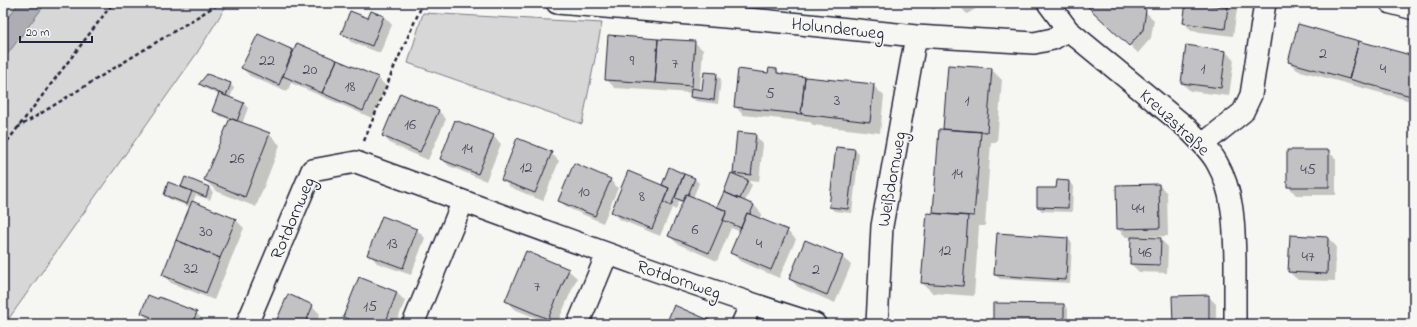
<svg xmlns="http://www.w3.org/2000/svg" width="1417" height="327" font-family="'Indie Flower',sans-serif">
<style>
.green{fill:#d7d7d7;stroke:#7c7c89}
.water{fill:#adadb3;stroke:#757583}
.shadow{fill:#0003}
.building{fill:#c2c2c4;stroke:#22223b}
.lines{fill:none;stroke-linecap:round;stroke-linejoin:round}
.minor-casing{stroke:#22223b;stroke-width:24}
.path{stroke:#22223b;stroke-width:2.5;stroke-dasharray:4 3;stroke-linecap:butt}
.minor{stroke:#f6f6f2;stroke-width:21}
.labels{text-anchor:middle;stroke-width:3;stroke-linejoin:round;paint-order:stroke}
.number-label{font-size:16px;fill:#4a4a5d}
.street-label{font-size:18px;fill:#22223b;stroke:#f6f6f2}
</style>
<rect width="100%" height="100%" fill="#f6f6f2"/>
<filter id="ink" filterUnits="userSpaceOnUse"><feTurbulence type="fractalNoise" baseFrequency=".025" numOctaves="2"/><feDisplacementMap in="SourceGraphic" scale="8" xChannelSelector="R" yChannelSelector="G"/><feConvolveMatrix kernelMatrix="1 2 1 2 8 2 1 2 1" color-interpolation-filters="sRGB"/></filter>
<g filter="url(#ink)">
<!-- green -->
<path class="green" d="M3,3H228L197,53L5,324H3Z
M423,13L602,23L582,124L408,63Z"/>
<!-- water -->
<path class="water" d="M19,3H46L3,60V24Z"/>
<!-- shadow -->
<path class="shadow" d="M822,3H834V5H823Z
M846,3H888V8L884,5H877L876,8L866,7L863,4Z
M926,3H945L933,10Z
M957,3H985L967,14Z
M1091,3H1136L1154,20L1151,38L1138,53L1097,14Z
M1187,3H1238L1233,36L1192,31L1184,23Z
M384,16L392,25L380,53L351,42L343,34L369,20Z
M694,42L703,50L700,90L703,91L716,74L721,79L718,104L696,101L691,97L692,93L615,88L606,79Z
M297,44L378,78L386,86L372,118L291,83L287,92L250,76L242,68L292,51L294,52Z
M1226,52L1234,60L1229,96L1190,91L1182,83Z
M1414,57V102L1297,70L1289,62Z
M949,66L991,69L1002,80L997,142H991L985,226H979L974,296L933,293L922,283L934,214L940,130H944Z
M777,70L782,75L873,85L884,96L880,133L813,125L810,122L743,115L735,106L769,74Z
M200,84H230L234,88L230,98L244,104L248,108L242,124L269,134L280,145L256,207L216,191L205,180L230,120L218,115L213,110L219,95L204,88Z
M438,110L446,119L428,160L391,144L383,136Z
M755,135L763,144L759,182L748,181L752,185L745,202L754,205L762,214L759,219L787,231L796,239L779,278L740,261L732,253L741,232L731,228L717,261L678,244L669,236L683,203L679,201L676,210L672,208L660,236L621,220L612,212L666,188L663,185L670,169L695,179L699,183L693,198L717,208L738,177L734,172Z
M493,136L501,144L486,181L449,166L441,158Z
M855,150L859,154L852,213L834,211L830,207Z
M1328,151L1336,159V195H1296L1288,186Z
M551,153L559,161L543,201L510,187L502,179Z
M610,180L618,188L603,223L568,208L559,200Z
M1069,182L1073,186L1072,212L1042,211L1038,207L1057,189Z
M1159,185L1167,193L1168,236L1141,237V238L1160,239L1168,247L1167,273L1139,272L1131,264L1132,237H1126L1118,229L1117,186Z
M209,188L213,192L210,200L196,195L193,202L235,219L244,228L214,300L171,283L163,275L190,207L169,199L165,195Z
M417,230L425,238L411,275L377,263L369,254Z
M998,234L1068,239L1072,243L1070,283L1000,279L995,275Z
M1291,236L1328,238L1336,246L1335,281L1298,280L1289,272Z
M842,257L851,265L835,303L798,287L790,279Z
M568,270L577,278L557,324H551L514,309L506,301Z
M360,278L397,293L405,301L396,324H351L344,317Z
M1208,296L1216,304V324H1174Z
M1064,305L1068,309V324H995L994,322Z
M312,306L320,314L316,324H276Z
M142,313H196L204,321L203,324H150V321Z"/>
<!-- building -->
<path class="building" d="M925,3H934L928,7Z
M1089,3H1137L1146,10L1143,30L1129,46L1087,6Z
M1186,3H1196L1228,7L1225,29L1183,23Z
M1196,3H1229L1228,7Z
M350,11L368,18L371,11L384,16L372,46L341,34Z
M1298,24L1359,41L1349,79L1288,62Z
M258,34L293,50L279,85L241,68Z
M608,35L658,39L655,83L605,80Z
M658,39L695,41L692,86L655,83Z
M1359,41L1414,56V83L1411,96L1349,79Z
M297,43L337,60L322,93L283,76Z
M1186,45L1226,51L1221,88L1181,83Z
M337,60L378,77L363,111L322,93Z
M948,65L992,68L987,132L943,129Z
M769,68L777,69V73L805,77L801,114L734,107L738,69L768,73Z
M704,72L717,73L714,100L690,97L691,88L702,90Z
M207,74L231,83L226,96L199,84Z
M805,77L874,84L870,122L801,114Z
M219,93L244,103L237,121L212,111Z
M400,93L439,110L420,152L382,136Z
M230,118L270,133L245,197L204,180Z
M455,120L494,135L478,174L440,159Z
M939,129L981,132L974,216L933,213Z
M737,132L756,134L751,175L733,173Z
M517,138L552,152L535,193L501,180Z
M836,147L855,149L848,209L829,207Z
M1287,150H1329V187H1287Z
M574,163L611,179L595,216L558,201Z
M669,167L684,174L671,206L663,202L669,188L662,185Z
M628,171L669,188L652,229L611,212Z
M731,173L748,180L740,199L724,192Z
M684,174L695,178L688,195L686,194L683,201L675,198Z
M185,177L209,187L206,197L181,187Z
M1057,180L1069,181L1068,208L1037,207V188H1056Z
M168,182L192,191L187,204L164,195Z
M1159,184L1160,228L1117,229L1116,185Z
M724,192L754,205L750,214L747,213L741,228L723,220L727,211L717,207Z
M686,194L727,211L709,253L668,236Z
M192,201L236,219L220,258L176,240Z
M747,213L788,230L771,270L730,253Z
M927,213L968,216L963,286L921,283Z
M382,216L417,229L403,268L367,255Z
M997,233L1068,238L1066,280L994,275Z
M1290,235L1328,237L1327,274L1288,272Z
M1131,237L1161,238L1160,265L1130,264Z
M176,240L220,258L206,293L162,275Z
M805,240L843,256L827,295L789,279Z
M526,251L569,269L548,319L505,301Z
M359,277L397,292L385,324H360L343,317Z
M288,294L313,305L305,324H275Z
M148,295L158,299L159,297L197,312L192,324H149L151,317L141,313Z
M1209,295V324H1173L1172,296Z
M993,303L1064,304V324L993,323Z
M674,305L711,321L710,324H666Z"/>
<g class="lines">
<!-- minor casing -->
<g class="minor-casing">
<path id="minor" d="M557,3L771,21L916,36L1034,43L1053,39L1068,30
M1048,3L1068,30L1187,128C1198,139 1210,150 1217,163C1234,193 1234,226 1235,259C1235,281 1235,302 1235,324
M1391,3L1414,9
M1203,144L1243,112L1251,95L1265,3
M247,324L312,170L356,162C508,217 660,275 815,324
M413,324L463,201
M578,324L607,254
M742,324L751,304
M877,324L882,226L916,36"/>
</g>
<!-- path -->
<path class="path" d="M17,128L220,3
M364,141L393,70L423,3
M3,147L113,3"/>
<!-- minor -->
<use href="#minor" class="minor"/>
</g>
</g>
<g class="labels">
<!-- number labels -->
<g class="number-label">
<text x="1323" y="58">2</text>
<text x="267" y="65">22</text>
<text x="632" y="65">9</text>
<text x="675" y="68">7</text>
<text x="1203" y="73">1</text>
<text x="1383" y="73">4</text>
<text x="310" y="74">20</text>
<text x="350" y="91">18</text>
<text x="770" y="98">5</text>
<text x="837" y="105">3</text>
<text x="967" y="105">1</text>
<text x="410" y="129">16</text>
<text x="467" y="153">14</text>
<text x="237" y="163">26</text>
<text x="526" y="172">12</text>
<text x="1308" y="174">45</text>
<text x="957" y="178">14</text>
<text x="584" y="196">10</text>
<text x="642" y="201">8</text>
<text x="1138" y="213">44</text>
<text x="695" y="234">6</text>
<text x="206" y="236">30</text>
<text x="392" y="248">13</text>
<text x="759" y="248">4</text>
<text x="945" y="255">12</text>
<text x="1145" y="257">46</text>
<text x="1308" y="261">47</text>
<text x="191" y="273">32</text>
<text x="816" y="274">2</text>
<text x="537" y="291">7</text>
<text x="370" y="311">15</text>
</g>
<!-- street labels -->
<g class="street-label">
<text transform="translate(838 28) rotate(6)" y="6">Holunderweg</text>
<text transform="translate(1175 122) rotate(43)" y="6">Kreuzstraße</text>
<text transform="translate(891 179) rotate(-80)" y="6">Weißdornweg</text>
<text transform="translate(292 218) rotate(-67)" y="6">Rotdornweg</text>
<text transform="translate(679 279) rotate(19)" y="6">Rotdornweg</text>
</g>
</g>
<!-- margin -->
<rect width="1417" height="327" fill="none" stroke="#f6f6f2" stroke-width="16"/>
<rect x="8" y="8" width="1401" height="311" fill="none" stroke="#22223b" stroke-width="1.5" filter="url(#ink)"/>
<!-- scale -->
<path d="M20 36v6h72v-6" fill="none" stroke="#22223b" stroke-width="2"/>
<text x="26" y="36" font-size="12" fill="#22223b" stroke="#f6f6f2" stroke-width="3" paint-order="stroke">20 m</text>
</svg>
